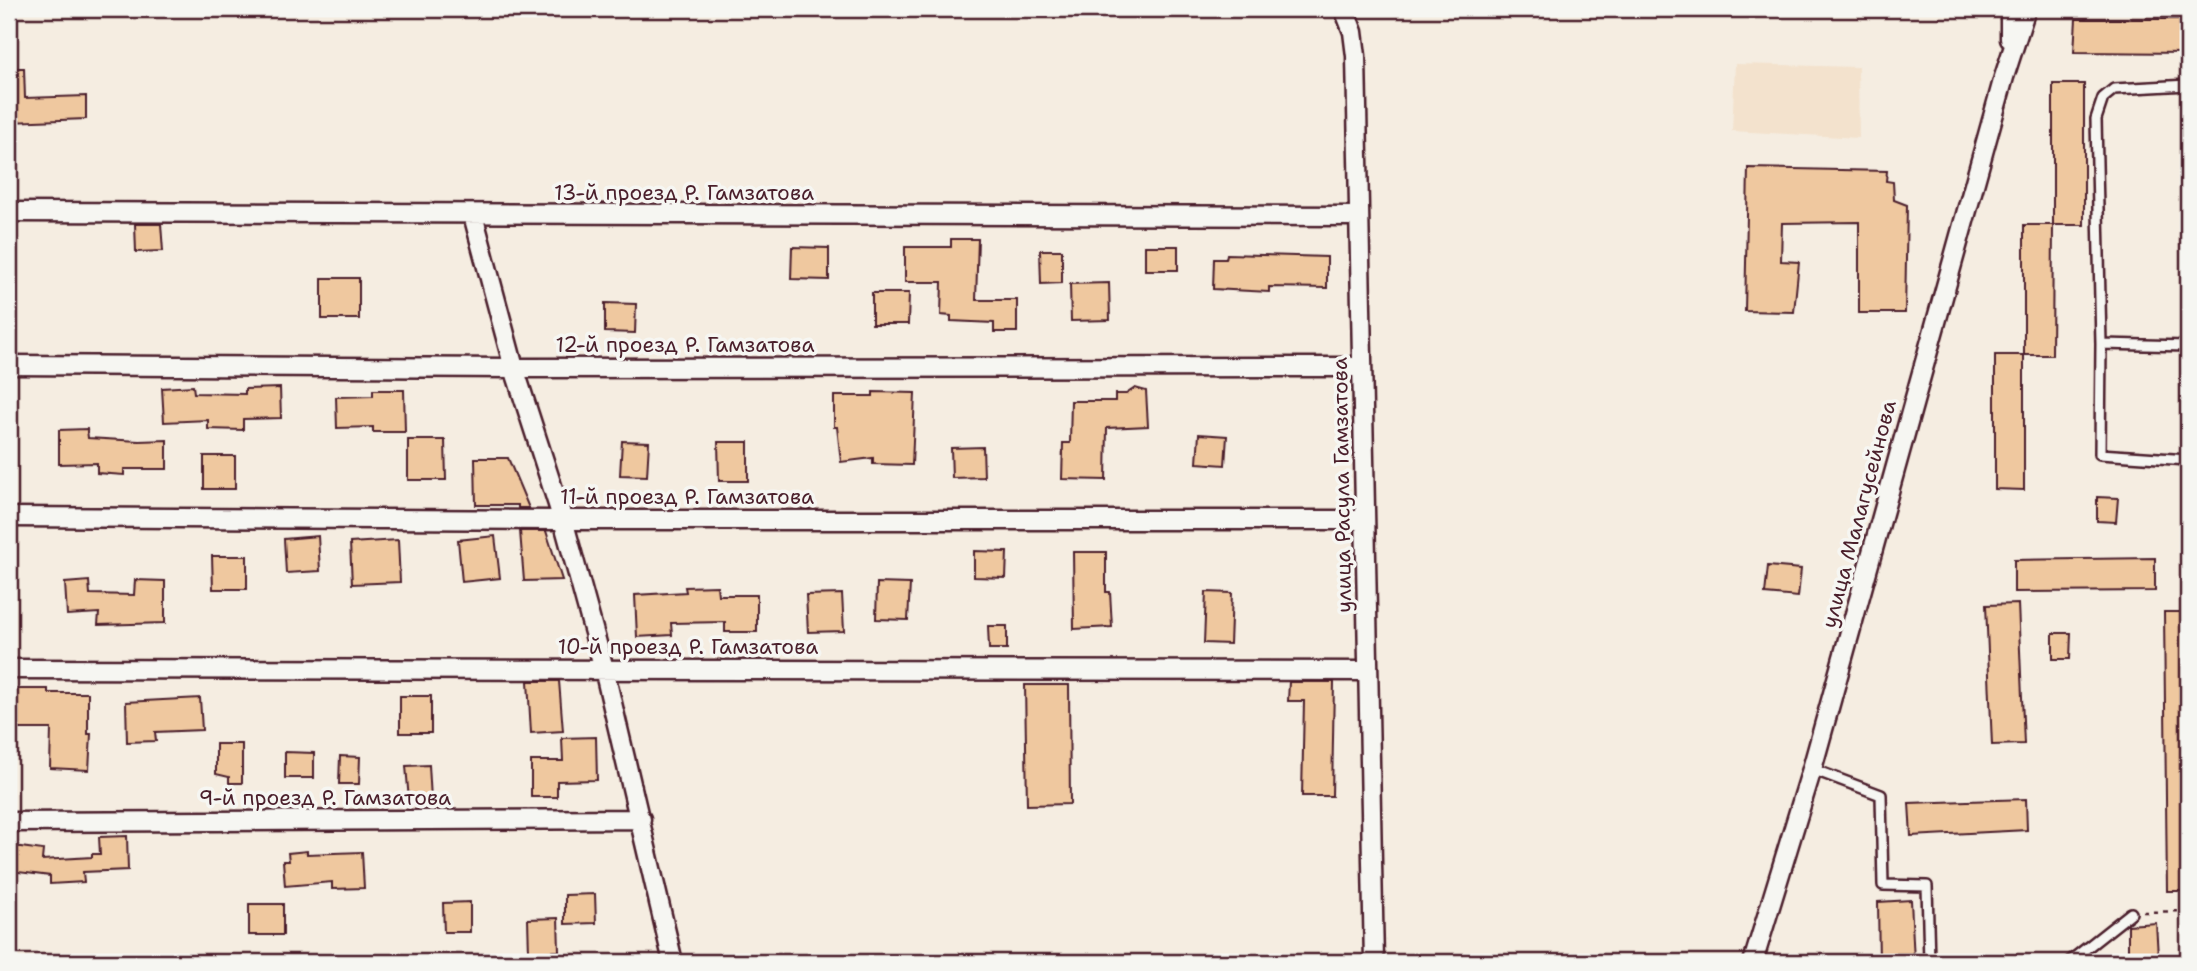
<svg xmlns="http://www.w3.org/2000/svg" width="2197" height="971" font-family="'Shantell Sans',sans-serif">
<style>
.built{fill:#f3e2cd}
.building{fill:#efc89f;stroke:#4a1f2b;stroke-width:2}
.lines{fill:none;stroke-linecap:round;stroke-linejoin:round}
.service-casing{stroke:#4a1f2b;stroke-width:14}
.minor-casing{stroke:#4a1f2b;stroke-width:23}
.path{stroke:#4a1f2b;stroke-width:2.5;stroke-dasharray:5 5;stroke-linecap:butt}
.service{stroke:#f6f6f2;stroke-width:9}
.minor{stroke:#f6f6f2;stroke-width:18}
.labels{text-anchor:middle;stroke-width:7;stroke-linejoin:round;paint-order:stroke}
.street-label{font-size:21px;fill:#4a1f2b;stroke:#f6f6f2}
</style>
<rect width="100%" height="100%" fill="#f5ede1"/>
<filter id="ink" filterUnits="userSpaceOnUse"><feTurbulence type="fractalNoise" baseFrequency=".0143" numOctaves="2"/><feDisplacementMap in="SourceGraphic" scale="14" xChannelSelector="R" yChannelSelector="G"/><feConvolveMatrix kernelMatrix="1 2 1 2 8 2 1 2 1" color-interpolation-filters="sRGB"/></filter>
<g filter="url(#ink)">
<!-- built -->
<path class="built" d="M1735,64L1858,67L1859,138L1732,131Z"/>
<!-- building -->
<path class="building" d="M2076,19H2188V53L2074,52Z
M9,68H24L25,98L86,96V119L9,122Z
M2053,84H2084V225H2053Z
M1748,168L1887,171L1886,181L1893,182L1894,200L1907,205L1905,313H1859V222L1782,223L1781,261L1799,262L1794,312L1745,311Z
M135,224H161L163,251L136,252Z
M2024,225H2053L2052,355H2024Z
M951,239H978L976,300H1017V332H994V323L951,321V316L941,315L942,282H905V247H951Z
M1145,246H1178V270H1145Z
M792,247L829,248V280L791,279Z
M1040,250H1062V283L1041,284Z
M1227,254L1327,257V288L1269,287V292L1213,289L1214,259H1226Z
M322,278H359V319H322Z
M1109,283L1110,320L1071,321L1070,284Z
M872,293H909L908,324H872Z
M605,303L636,304L635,333L605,332Z
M1995,355H2024V490L1995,489Z
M193,386L194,393L245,394V389L280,388L281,418L243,419V430L208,429V420L164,422L162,388Z
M1135,388L1146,391L1148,426L1107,428L1106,480L1062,479L1063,443H1070L1071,401H1115V394H1126Z
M373,390H404L405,432H373V427L337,428L336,397L373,396Z
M873,392L915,393L912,465L873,464V458L841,462L837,427H834V396H873Z
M87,429L88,438L139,441L167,440V469H124V475L97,473V463L59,464V430Z
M1199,434L1227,436L1225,465L1197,463Z
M408,440H445L446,480H408Z
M622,441L649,442L647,476L620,475Z
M718,442H748V481H719Z
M983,447L984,477L952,478L951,448Z
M204,456H235V489H204Z
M475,458H508L529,508H518V505H476Z
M2097,497L2118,498L2116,522L2097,521Z
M520,531H546L562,580L524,581Z
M318,536L320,571L286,573L284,539Z
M495,536L500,578L462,582L458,540Z
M398,540L400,582L352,584L350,543Z
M974,551L1007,552L1006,578L974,577Z
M1073,552H1106V592H1110L1112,627L1074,629Z
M212,556H247V589H213Z
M2155,558V591L2014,592V560Z
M1768,566L1801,569L1798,597L1765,594Z
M135,580L165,581V623L98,625L99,613L67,615L65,583L89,581L90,594L134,595Z
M877,583L910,584L908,620L876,619Z
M717,586L718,595H757V632H725V622L671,623L672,635L637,637L635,595L686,592L685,587Z
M1206,592L1232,593L1230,644L1204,643Z
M842,594L844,631L808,632L806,595Z
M2018,604L2024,744L1992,745L1986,605Z
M2164,612H2188V891H2167Z
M988,626H1007V649H989Z
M2053,633H2071L2070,659H2053Z
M528,681H559L563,731L531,733Z
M1289,682H1334L1332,796H1302L1304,701H1288Z
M1025,685H1069L1070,804L1027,805Z
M16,689H48V693H88V734H91L89,770L50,768L51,729H16Z
M400,696H431V733H400Z
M200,698L202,730L155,732L156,741L127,742L126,702Z
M596,737L597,780L557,781V797H531V761H563L562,738Z
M216,744H242V783H229V777L216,774Z
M285,752L314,753V778H285Z
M340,756L360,757L359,784H339Z
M429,765L431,799L409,800L406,766Z
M2026,799L2027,830L1911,836L1909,803Z
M127,836L128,870L83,872L84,882L50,884V876L10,871L13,846L43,850L42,860L92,857V854H100L99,837Z
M307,851V854L362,852L364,888L332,889V882L285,886L283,861H289L288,853Z
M595,894L596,923L565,924V895Z
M1911,900L1914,962H1879L1878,902Z
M470,902V932H444L443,903Z
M249,904H283V935H249Z
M558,918L559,951L529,953L528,919Z
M2156,923L2158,956L2128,957V925Z"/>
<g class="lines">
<!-- service casing -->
<g class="service-casing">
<path id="service" d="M2188,85L2114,89L2103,98L2096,119L2101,344L2100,454L2188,460
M2101,344L2188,346
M1812,769L1881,795L1883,885L1927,886L1929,962
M2069,962L2131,913"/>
</g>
<!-- minor casing -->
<g class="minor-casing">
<path id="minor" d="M1344,9L1353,32L1356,56L1374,962
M2010,39V9
M9,212L1359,216
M473,215L514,368L563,520L604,669L673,962
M9,365L514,368L1362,367
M9,517L563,520H1365
M9,669L1368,671
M9,822L641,819
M1753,962L1812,769L2004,77L2026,9"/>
</g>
<!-- path -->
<path class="path" d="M2143,912L2188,911"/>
<!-- service -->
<use href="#service" class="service"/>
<!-- minor -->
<use href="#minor" class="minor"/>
</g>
</g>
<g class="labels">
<!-- street labels -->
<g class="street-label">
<text x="684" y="200">13-й проезд Р. Гамзатова</text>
<text x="685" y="352">12-й проезд Р. Гамзатова</text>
<text transform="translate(1342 485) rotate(-91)" y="7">улица Расула Гамзатова</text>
<text x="687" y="504">11-й проезд Р. Гамзатова</text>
<text transform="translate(1859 514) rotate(-75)" y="7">улица Малагусейнова</text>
<text x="688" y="654">10-й проезд Р. Гамзатова</text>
<text x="325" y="805">9-й проезд Р. Гамзатова</text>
</g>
</g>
<!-- margin -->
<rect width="2197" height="971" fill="none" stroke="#f6f6f2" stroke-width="35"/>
<rect x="18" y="18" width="2162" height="936" fill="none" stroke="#4a1f2b" stroke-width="2.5" filter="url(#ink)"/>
</svg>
